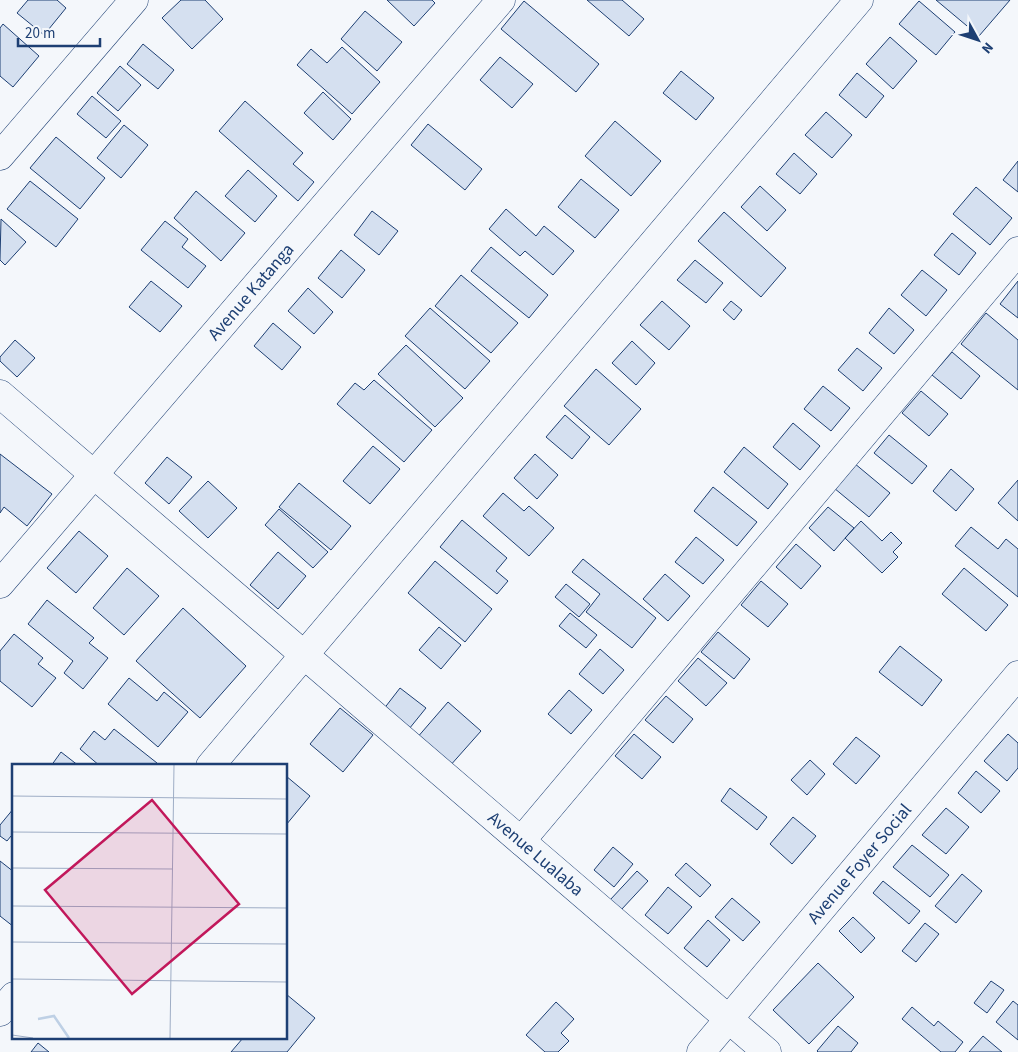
<svg xmlns="http://www.w3.org/2000/svg" width="1018" height="1052" font-family="'Source Sans 3',sans-serif">
<style>
.building{fill:#d5e0f0;stroke:#1d3f73}
.lines{fill:none;stroke-linecap:round;stroke-linejoin:round}
.minor-casing{stroke:#1d3f73;stroke-width:29}
.minor{stroke:#f4f7fb;stroke-width:28}
.labels{text-anchor:middle;stroke-width:4;stroke-linejoin:round;paint-order:stroke}
.street-label{font-size:18px;fill:#1d3f73;stroke:#f4f7fb}
.inset-river{fill:none;stroke:#bed0e5;stroke-width:2.5}
.inset-road{fill:none;stroke:#9eadc5;stroke-width:1}
.view{fill:#c2185b;fill-opacity:0.15;stroke:#c2185b;stroke-width:2.5}
.inset-edge{fill:none;stroke:#1d3f73;stroke-width:2.5}
</style>
<rect width="100%" height="100%" fill="#f4f7fb"/>
<!-- building -->
<path class="building" d="M28,0H57L66,8L44,35L17,13Z
M181,0H205L223,19L192,49L162,18Z
M387,0H432L435,3L414,26Z
M587,0H622L644,19L629,36Z
M936,0H1010L979,36Z
M524,1L599,64L576,92L501,29Z
M919,1L955,32L936,55L899,24Z
M365,11L402,42L377,71L341,39Z
M3,24L39,56L13,87L0,76V28Z
M890,37L917,61L893,89L866,64Z
M143,44L174,70L158,89L127,64Z
M342,47L380,82L352,114L297,65L311,49L327,63Z
M500,57L533,84L512,108L480,80Z
M120,66L141,85L118,111L97,93Z
M681,71L714,98L696,120L663,93Z
M857,73L884,96L866,118L839,95Z
M323,92L351,119L333,140L304,113Z
M92,96L121,121L106,138L77,114Z
M245,101L303,153L293,164L314,182L298,201L219,131Z
M826,112L852,135L832,158L805,135Z
M615,121L661,161L631,196L585,156Z
M428,124L482,169L465,190L411,145Z
M124,125L148,145L121,178L97,158Z
M56,137L105,178L80,209L30,168Z
M794,153L817,174L800,194L776,174Z
M1018,161V192L1003,180Z
M248,170L277,196L255,222L225,196Z
M581,179L619,210L595,238L558,207Z
M30,181L78,219L56,247L7,209Z
M760,186L786,210L767,231L741,207Z
M976,187L1012,218L990,245L953,214Z
M196,191L245,233L221,261L174,218Z
M506,209L536,236L544,226L574,251L553,275L525,251L520,256L489,229Z
M372,211L398,231L379,255L354,235Z
M724,212L786,268L761,297L698,241Z
M1,219L26,242L5,265L0,260Z
M165,221L188,239L182,247L206,266L188,288L141,250Z
M952,233L976,253L959,275L934,255Z
M491,247L548,295L529,318L471,271Z
M341,250L365,270L342,298L318,278Z
M695,260L723,283L706,303L677,280Z
M922,270L947,290L926,316L901,295Z
M461,275L518,323L491,353L435,306Z
M151,281L182,306L160,332L129,307Z
M1018,281V318L1000,304Z
M308,288L333,312L314,334L288,311Z
M662,301L690,326L669,350L640,325Z
M731,301L742,310L734,320L723,310Z
M430,308L490,361L465,389L405,336Z
M889,308L914,330L894,354L869,333Z
M986,313L1018,340V390L961,344Z
M273,323L301,347L282,370L254,346Z
M15,340L35,358L17,377L0,361V357Z
M632,341L655,363L636,385L612,363Z
M406,345L463,398L435,427L378,374Z
M857,348L882,368L863,391L838,370Z
M952,352L980,376L961,399L932,375Z
M596,369L641,409L609,445L564,406Z
M374,380L432,430L404,462L337,404L355,383L364,390Z
M823,386L850,408L831,431L804,409Z
M921,391L948,414L929,436L902,413Z
M565,415L590,437L572,459L546,437Z
M793,423L820,446L800,470L773,447Z
M889,435L927,466L912,484L874,453Z
M373,446L400,469L370,504L343,481Z
M744,447L788,484L768,509L724,472Z
M0,454L52,494L27,526L4,507L0,513Z
M535,454L558,475L537,499L514,478Z
M167,457L192,477L169,504L145,483Z
M854,463L890,493L869,517L834,488Z
M951,469L974,489L956,511L933,491Z
M1018,480V521L998,503Z
M208,481L237,508L208,538L179,511Z
M299,483L351,526L331,550L279,507Z
M713,487L757,522L737,546L694,511Z
M503,493L524,511L529,506L554,528L529,556L483,516Z
M828,507L854,528L834,551L809,528Z
M279,509L328,552L313,568L265,525Z
M462,520L507,558L496,571L508,581L497,594L440,547Z
M861,521L882,541L891,532L902,543L893,552L898,557L882,573L845,538Z
M971,527L998,549L1006,539L1018,549V597L955,546Z
M79,531L108,556L76,593L47,568Z
M696,537L724,560L703,584L675,562Z
M796,544L821,566L801,589L776,567Z
M278,552L306,576L278,609L250,585Z
M583,559L656,618L632,648L586,612L600,594L572,572Z
M435,561L492,609L465,642L408,593Z
M127,568L159,596L124,635L93,608Z
M964,568L1008,605L986,631L942,594Z
M665,574L690,596L668,621L643,599Z
M761,581L788,604L768,627L741,605Z
M566,584L590,604L579,617L555,597Z
M47,600L94,638L89,643L108,658L83,689L64,673L73,661L28,624Z
M183,608L246,666L200,718L136,661Z
M570,613L597,635L586,648L559,626Z
M439,627L461,645L441,669L419,650Z
M718,632L750,659L734,679L701,652Z
M14,634L43,658L38,664L56,678L32,707L0,681V651Z
M900,646L942,680L922,706L879,672Z
M600,649L624,670L603,694L579,674Z
M698,658L727,683L706,706L678,681Z
M129,678L157,701L164,692L188,712L158,747L108,704Z
M400,688L426,708L409,729L383,710Z
M569,690L592,710L571,734L548,714Z
M666,696L693,719L673,743L645,720Z
M448,702L481,731L449,767L416,739Z
M340,708L373,735L343,772L310,744Z
M114,729L157,763L155,766H100L80,749L94,731L105,740Z
M634,734L661,757L642,779L615,756Z
M1008,734L1018,743V768L1007,781L984,761Z
M856,737L880,756L856,784L833,764Z
M61,752L79,766H51Z
M810,760L825,774L807,795L791,780Z
M976,771L1000,791L981,813L958,793Z
M286,776L310,796L286,825Z
M730,788L767,817L757,830L721,801Z
M14,808V838L11,836L7,841L0,836V825Z
M946,808L969,827L946,854L922,835Z
M793,817L816,836L792,864L770,844Z
M912,845L949,875L930,897L893,867Z
M613,847L633,864L614,887L594,870Z
M0,861L14,872V927L0,916Z
M686,863L711,885L700,897L675,875Z
M637,871L648,881L621,910L610,900Z
M962,874L982,891L956,923L935,906Z
M883,881L920,911L909,924L873,893Z
M668,887L692,907L668,934L645,915Z
M732,898L760,922L743,941L715,917Z
M853,917L875,938L861,953L839,931Z
M708,920L730,940L707,967L684,948Z
M925,923L939,934L916,962L902,951Z
M818,963L854,997L809,1044L773,1010Z
M991,981L1004,990L987,1013L974,1003Z
M286,994L315,1018L287,1052H231L243,1038H286Z
M1013,1001L1018,1005V1040L996,1022Z
M556,1002L574,1019L561,1033L569,1041L558,1052H545L526,1035Z
M912,1007L934,1026L938,1021L963,1042L955,1052H941L902,1019Z
M838,1026L858,1043L851,1052H818L817,1051Z
M983,1036L1002,1052H969Z
M38,1043L49,1052H31Z"/>
<g class="lines">
<!-- minor casing -->
<g class="minor-casing">
<g id="minor">
<path d="M0,156L134,0"/>
<path id="s1" d="M0,394L767,1052"/>
<path id="s2" d="M0,584L501,0"/>
<path d="M210,766L859,0"/>
<path d="M521,841L1018,251"/>
<path d="M0,1012L14,996"/>
<path id="s3" d="M701,1052L1018,675"/>
</g>
</g>
<!-- minor -->
<use href="#minor" class="minor"/>
</g>
<g class="labels">
<!-- street labels -->
<g class="street-label">
<text dy="6" stroke="none"><textPath href="#s2" startOffset="385">Avenue Katanga</textPath></text>
<text dy="6" stroke="none"><textPath href="#s1" startOffset="706">Avenue Lualaba</textPath></text>
<text dy="6" stroke="none"><textPath href="#s3" startOffset="246">Avenue Foyer Social</textPath></text>
</g>
</g>
<!-- overview -->
<g transform="translate(12 764)">
<rect width="275" height="275" fill="#f4f7fb"/>
<path class="inset-river" d="M26,255L42,252L57,274"/>
<path class="inset-road" d="M0,32L275,35M0,68L275,70M0,104L161,105M0,142L275,144M0,178L275,180M0,215L275,218M0,271L21,274M158,274L162,1"/>
<path class="view" d="M140,36L227,140L120,230L33,126Z"/>
<rect width="275" height="275" class="inset-edge"/>
</g>
<!-- north arrow -->
<g transform="translate(978 40) rotate(130)" stroke="#f4f7fb" stroke-width="4" paint-order="stroke">
<path d="M0-4L9 19L0 12L-9 19Z" fill="#1d3f73"/>
<text y="-8" font-size="14" font-weight="bold" text-anchor="middle" fill="#1d3f73">N</text>
</g>
<!-- scale -->
<path d="M18 38v8h82v-8" fill="none" stroke="#1d3f73" stroke-width="2.5"/>
<text x="25" y="38" font-size="15" fill="#1d3f73" stroke="#f4f7fb" stroke-width="4" paint-order="stroke">20 m</text>
</svg>
